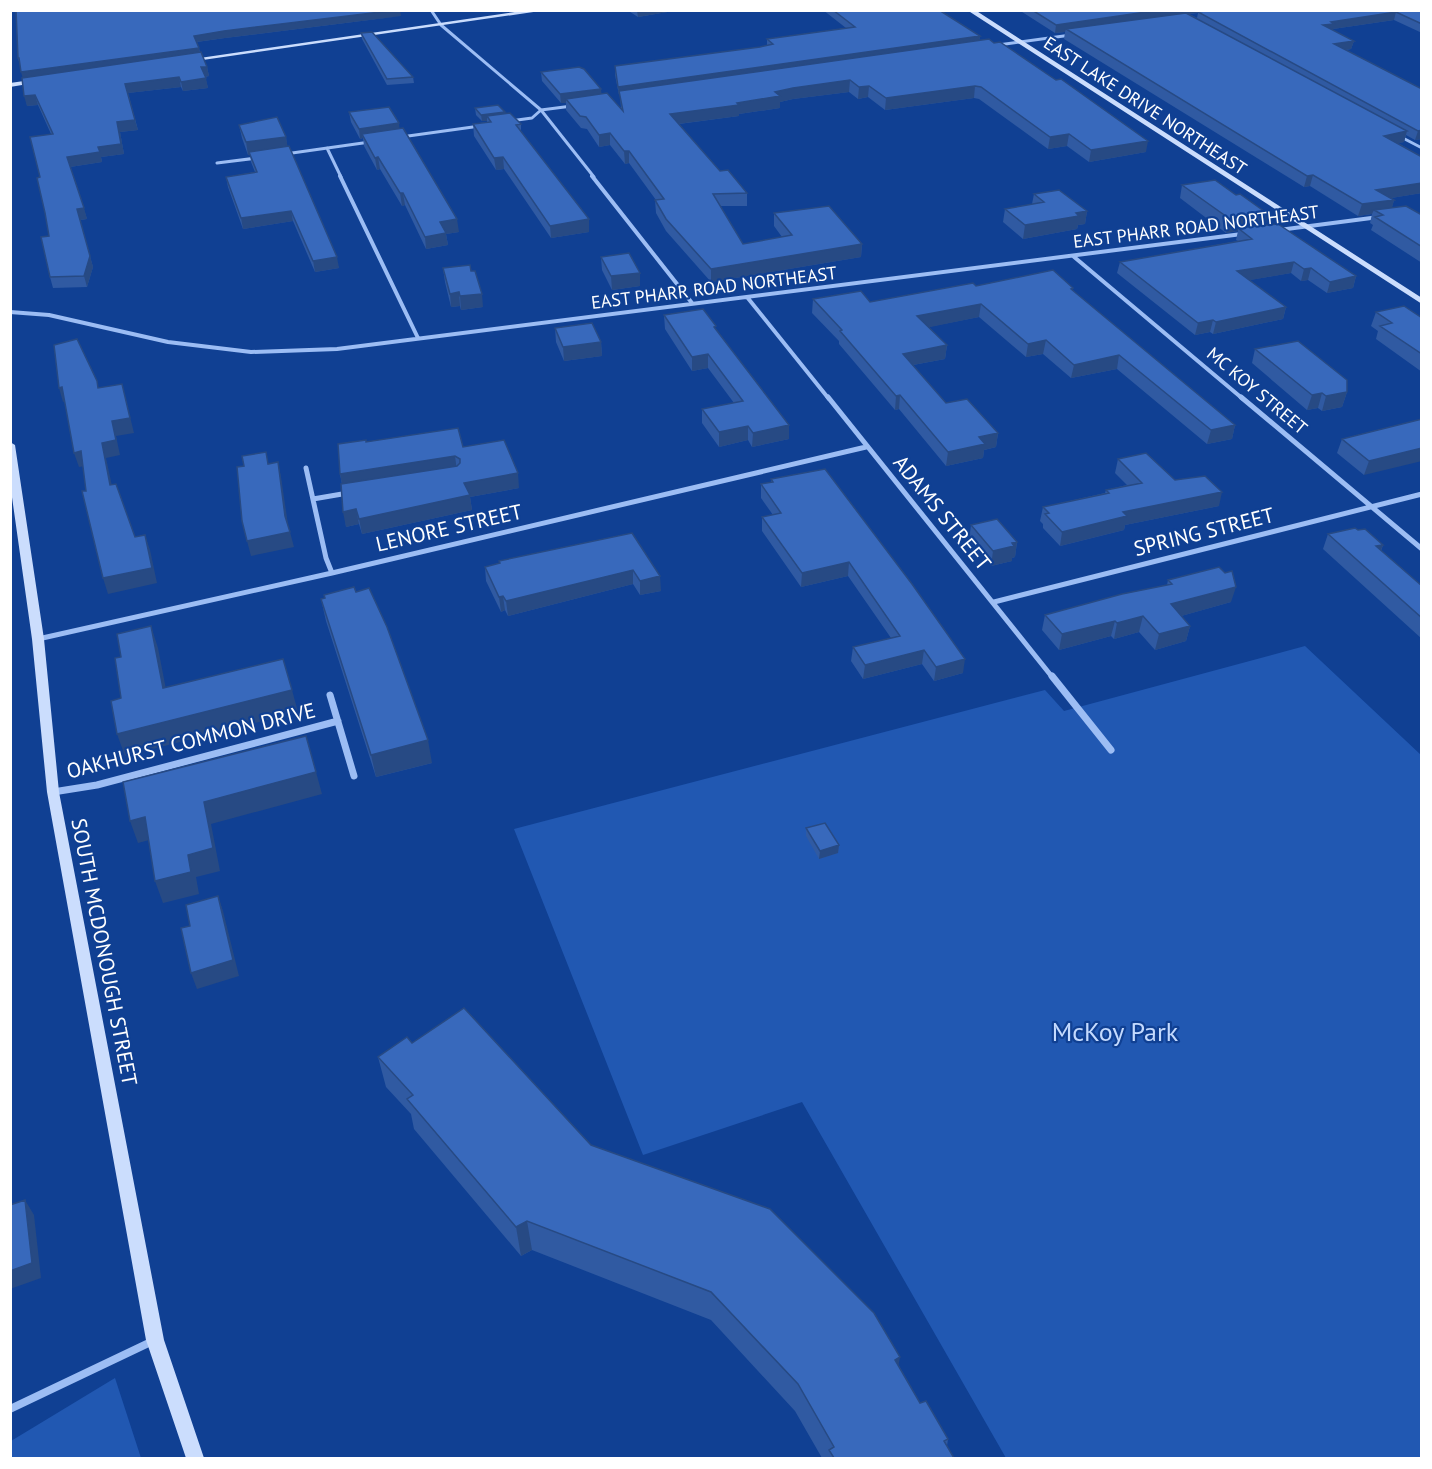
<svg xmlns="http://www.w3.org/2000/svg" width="1432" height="1469" font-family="'PT Sans',sans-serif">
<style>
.green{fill:#2158b2}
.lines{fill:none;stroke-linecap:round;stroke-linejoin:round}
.street-far4{stroke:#9cbdf4;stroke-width:3}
.street-far3{stroke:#9cbdf4;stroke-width:4}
.street-far2{stroke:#9cbdf4;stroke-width:5}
.street-far1{stroke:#9cbdf4;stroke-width:7}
.street{stroke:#9cbdf4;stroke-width:8}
.secondary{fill:#cbddfd;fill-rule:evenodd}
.wall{fill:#305aa2;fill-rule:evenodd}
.shaded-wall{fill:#274a84}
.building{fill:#3869bc;stroke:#274a84;stroke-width:1.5}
.labels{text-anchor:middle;stroke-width:4.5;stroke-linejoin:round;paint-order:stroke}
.far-street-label{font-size:18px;fill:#fff;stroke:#104093}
.street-label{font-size:21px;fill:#fff;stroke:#104093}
.near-park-label{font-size:26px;fill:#c4dafe;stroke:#104093}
</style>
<rect width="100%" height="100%" fill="#104093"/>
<!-- green -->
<path class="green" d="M1305,646L1421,755V1458H1006L802,1102L643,1155L514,829L1045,690L1064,711Z
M115,1378L141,1458H11V1441Z"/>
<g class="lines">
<!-- street-far4 -->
<path class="street-far4" d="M431,10L441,25L541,110L594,177
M998,45L1071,35
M510,121L532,118L541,110L572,106
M1399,136L1422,148
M401,137L480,126
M327,148L341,177
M285,154L370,142
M217,163L257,158"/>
<!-- street-far3 -->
<path class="street-far3" d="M340,176L418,338
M592,176L692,303
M1279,230L1379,217
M1073,256L1243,399
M747,297L829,399
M10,312L49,315L168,342L251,352L337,349L1242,234"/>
<!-- street-far2 -->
<path class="street-far2" d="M828,397L1053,678
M1241,397L1422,549
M306,468L326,558L332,573
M313,499L348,493
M994,602L1422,494
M38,639L332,573L866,447"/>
<!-- street-far1 -->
<path class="street-far1" d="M1052,676L1111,750
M330,695L354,776
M53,792L97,785L338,721"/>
<!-- street -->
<path class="street" d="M10,1409L155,1340"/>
<!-- secondary -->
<path class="secondary" d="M528,10H547L189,62L186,60Z
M967,10H975L1422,298V304Z
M38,79L40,80V82L10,87V83Z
M10,442L15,445L44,639L59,792L164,1340L204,1458H186L146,1340L47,792L32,639L10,483Z"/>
</g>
<!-- wall -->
<path class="wall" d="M627,10H679L638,17Z
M823,10H939L980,36L979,41L1146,152L1089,162L1067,146L1048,149L979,99L974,98L885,110L868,97L858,99L849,92L793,99L780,102V108L739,114V116L679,124L720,171L747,193V206H720L743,244L782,237L774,226V213L862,244L861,257L711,282L666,231L656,213L655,200H656L629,163L625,164L610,145L599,147L587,129L581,128L566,110V103H561L542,81L541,72L601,89V94L621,108L620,95H619L615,75V66L760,47L767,45V39L846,28Z
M1019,10H1422V33L1394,20L1333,29V30L1354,41L1351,49L1346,50L1422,89V139L1415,140L1406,135L1404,142L1398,143L1422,157V193L1391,198L1394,200L1392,207L1422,215V263L1371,230L1373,225L1370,223L1372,214L1358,216L1310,186L1304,187L1064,39L1065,32L1055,33ZM1198,13L1197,18L1189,14Z
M401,16L225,38L197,42L200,52L207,67L209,76L205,77L208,88L183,91L181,87L128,93L138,130L120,132L124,154L101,157L102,162L70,167L87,219L80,220L93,267L87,287L53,288L50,277L49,236L40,177L51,134L38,105L27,106L23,77L20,65L18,58Z
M361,33L413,77L414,83L387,85L362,39Z
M475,108L505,112V114L521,124V131L589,232L551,238L504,169L496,170L474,136L473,124L487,122V121H482L476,115Z
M349,112L399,123V129L459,232L446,234L448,245L426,249L405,205L402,206L380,169L377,170L364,146L363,138L360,139L351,122Z
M239,125L286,137L287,146L339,268L315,272L293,221L243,229L228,187L226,177L255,172L251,162L250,155H248L242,138Z
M1182,185L1266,225L1356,276L1353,288L1327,293L1308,280L1301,281L1291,273L1249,280L1286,307L1283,319L1213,334L1210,332L1195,335L1117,273L1120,262L1238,241L1236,240L1238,231L1226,233L1180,198Z
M1034,194L1087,211L1085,224L1078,225L1077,229L1023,239L1003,222L1005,209L1032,204Z
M601,257L640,286L612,290L602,270Z
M443,268L483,307L461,310L460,306L451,307L445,282Z
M976,286L1073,291L1235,425L1232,439L1207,444L1117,369L1071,378L1043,354L1026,357L979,317L928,327L947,345L945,359L913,365L946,403L998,433L996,447L984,450L983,458L946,466L899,409L895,410L839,344V341L812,313L813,299L870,302Z
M1376,312L1422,318V372L1376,339L1378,331L1371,326Z
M664,315L716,330L789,439L752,447L748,440L719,447L702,423V409L734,403L708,368L692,371L665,329Z
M555,328L601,342L602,356L564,361L556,342Z
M1255,349L1347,392L1342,407L1322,411L1318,408L1307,410L1252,363Z
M1422,419L1364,475L1337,453L1342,439Z
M366,442L463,447L519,488L470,497L472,510L362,534L359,524L346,527L342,484L340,474Z
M1118,459L1175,480L1219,506L1125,525L1124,530L1060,546L1043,528V524L1040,521L1043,507L1105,493L1106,490L1127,485L1115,473Z
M771,479L963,673L934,681L922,664L863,679L851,661L853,647L891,638L848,576L801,587L762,531V517L773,515L761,498V484L771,482Z
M971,525L1017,542L1015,557L1012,558V561L991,566L969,541Z
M632,533L661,591L640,595L633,584L508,616L505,610L501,612L486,581L485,567L499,563V561Z
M1328,534L1383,545L1381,551L1422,586V639L1323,549Z
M1168,580L1231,602L1181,616L1190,626L1186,641L1155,650L1139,632L1114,639L1111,636L1059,650L1042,630L1045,615L1167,585Z
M321,599L432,763L376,777L326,621Z
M806,828L839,845L838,853L819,859L806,836Z
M412,1043L591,1145L899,1366L920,1403L948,1439L947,1446L954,1458H822L795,1411L711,1320L532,1250L521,1256L414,1129L411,1114L386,1087L378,1057Z"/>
<!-- shaded-wall -->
<path class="shaded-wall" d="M400,10L401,16L225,38L196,42L194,36L224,31Z
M639,10H679L638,17L637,11Z
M1160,10H1216L1069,31L1066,29L1065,32L1055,33L1056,25Z
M1396,12L1394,20L1333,29L1332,32L1323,25L1331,22Z
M980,36L979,44L619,91L620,95H619L618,87Z
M1354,41L1351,49L1332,52L1334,44Z
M199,48L200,54L23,79L21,72Z
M201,67H207L209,76L203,77Z
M179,77L181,87L128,93L125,84Z
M206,78L208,88L183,91L181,82Z
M850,80L849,92L793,99L780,102V108L739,114V116L670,125V114L737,103L775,92L793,88Z
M869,86L868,97L858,99L859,87Z
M975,86L974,98L885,110L886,98Z
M601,89L602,98L566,99V103H561L560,94Z
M35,95L38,105L27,106L24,96Z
M505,112V118L487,116V121H482L481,115Z
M135,120L138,130L120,132L124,154L101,157L98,147L117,122Z
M399,123L400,133L362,134L363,138L360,139L359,129Z
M1422,130V139L1415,140L1418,131Z
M1407,131L1404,142L1381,147L1384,136Z
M610,133V145L599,147V135Z
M1069,134L1067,146L1048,149L1050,137Z
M286,137L288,149L249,152L250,155H248L246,142Z
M1148,141L1146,152L1089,162L1091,150Z
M624,151H629V163L625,164Z
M100,152L102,162L70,167L67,157Z
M378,157L380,169L377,170L375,158Z
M503,157L504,169L496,170L494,158Z
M1313,175L1310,186L1304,187L1307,176Z
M1422,183V193L1373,201L1376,190Z
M400,193H403L405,205L402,206Z
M1394,200L1391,212L1374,210L1372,214L1358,216L1362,204Z
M84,208L87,219L80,220L93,267L87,287L84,276L77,209Z
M291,211L293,221L243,229L241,218Z
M1087,211L1085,224L1078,225L1077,229L1023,239L1025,225Z
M1268,214L1265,228H1238V231L1226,233L1230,219Z
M457,219L459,232L446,234L448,245L426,249L425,237L440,222Z
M589,219V232L551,238L550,226Z
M862,244L861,257L711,282V269Z
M337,257L339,268L315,272L313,261Z
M1294,262L1291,273L1234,283L1237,271Z
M1311,268L1308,280L1301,281L1304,269Z
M640,273V286L612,290L611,276Z
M1356,276L1353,288L1327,293L1330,282Z
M459,292L460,306L451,307L450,294Z
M482,294L483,307L461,310L460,296Z
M981,304L979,317L916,330L917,316Z
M1286,307L1283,319L1213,334L1216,322Z
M1213,320L1210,332L1195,335L1198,323Z
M1046,340L1043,354L1026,357L1028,344Z
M601,342L602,356L564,361L563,347Z
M947,345L945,359L902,367L903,354Z
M708,354V368L692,371V357Z
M1119,355L1117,369L1071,378L1074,365Z
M122,384L134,433L116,436L120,455L106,458L115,500L110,485L102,443L112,421Z
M62,387L67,401L63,402L59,388Z
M1347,392L1342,407L1322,411L1326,396Z
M1322,393L1318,408L1307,410L1312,395Z
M900,395L899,409L895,410L896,396Z
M789,425V439L752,447L753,433Z
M1235,425L1232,439L1207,444L1211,430Z
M748,426V440L719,447V432Z
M998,433L996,447L984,450L983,458L946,466L948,452L979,437Z
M1422,448V461L1364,475L1369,461Z
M81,451L85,466L79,467L74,453Z
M455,456L457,471L343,489L340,474Z
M278,462L281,477L289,531L285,516Z
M518,473L519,488L470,497L472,510L362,534L359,519L464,483Z
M1222,492L1219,506L1125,525L1124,530L1060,546L1062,532L1123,512Z
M356,509L359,524L346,527L343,512Z
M290,532L294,547L251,556L247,541Z
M145,535L150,550L157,583L108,594L103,578Z
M1017,542L1015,557L1012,558V561L991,566L993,551Z
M1383,545L1377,560L1376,546Z
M849,562L848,576L801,587L802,573Z
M633,570V584L508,616L506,601Z
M660,576L661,591L640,595V581Z
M1236,587L1231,602L1167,620L1171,604Z
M503,596L505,610L501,612L499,597Z
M1143,616L1139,632L1114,639L1117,623Z
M1115,621L1111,636L1059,650L1062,634Z
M151,626L158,648L170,710L163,688Z
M1190,626L1186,641L1155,650L1159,634Z
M924,650L922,664L863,679L865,665Z
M965,659L963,673L934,681L936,667Z
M292,690L298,712L125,756L117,734Z
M428,740L432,763L376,777L371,755Z
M316,772L322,794L211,824L220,871L196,877L199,894L163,903L155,881L188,855L204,802Z
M145,817L153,839L138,843L130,821Z
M839,845L838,853L819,859L820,851Z
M218,896L223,911L239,976L197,989L191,973Z
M25,1200L34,1215L41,1278L10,1289V1271Z
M527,1221L532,1250L521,1256L516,1227Z
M900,1357L895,1384V1360Z"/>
<!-- building -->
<path class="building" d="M16,10H397L224,31L194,36L199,48L21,72L19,58H18Z
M833,10H939L980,36L618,87L615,66L760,47L773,44L767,39L855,27Z
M1032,10H1160L1056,25Z
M1212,10H1422V24L1396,12L1331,22L1334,24L1323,25L1354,41L1334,44L1422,89V130L1418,131L1198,12Z
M1186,13L1407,131L1384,136L1422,157V183L1376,190L1394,200L1362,204L1313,175L1307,176L1066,29Z
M372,32L413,77L387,79L361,33Z
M989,39L994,43L1000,42L1056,80L1061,79L1148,141L1091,150L1069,134L1050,137L981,87L975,86L886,98L869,86L859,87L850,80L793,88L775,92L780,96L737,103L739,105L670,114L720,171L728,170L747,193L713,194L743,244L792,235L774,213L829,206L862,244L711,269L666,219L655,200L664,199L629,151H624L610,133L599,135L586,117L580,116L566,99L607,93L623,111L619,91Z
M201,52L207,67H201L206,78L181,82L179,77L125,84L135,120L117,122L121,144L98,147L100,152L67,157L84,208L77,209L90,256L84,276L50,277L41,237L49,236L45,213L37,178L40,177L30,137L53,134L35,95L24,96L22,78Z
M579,67L584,69L601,89L560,94L541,72Z
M498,105L505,112L481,115L475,108Z
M389,107L399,123L359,129L349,112Z
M510,113L521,124L516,125L589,219L550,226L503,157L494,158L473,124L491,122L487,116Z
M277,117L286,137L246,142L239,125Z
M403,128L457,219L440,222L446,233L425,237L403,193H400L378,157L375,158L362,134Z
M289,146L337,257L313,261L291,211L241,218L226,177L257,172L249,152Z
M1215,180L1236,195L1240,194L1268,214L1230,219L1182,185Z
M1059,190L1087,211L1076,213L1079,216L1025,225L1005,209L1044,202L1034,194Z
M1406,206L1422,215V247L1375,217L1383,215L1374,210Z
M1278,224L1356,276L1330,282L1311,268L1304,269L1294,262L1237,271L1286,307L1216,322L1213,320L1198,323L1120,262L1252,239L1238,228Z
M629,253L640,273L611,276L601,257Z
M470,265L471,271H475L482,294L460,296L459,292L450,294L443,268Z
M1053,270L1073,288L1071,289L1235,425L1211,430L1119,355L1074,365L1046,340L1028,344L981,304L917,316L947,345L903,354L946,403L967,399L998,433L979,437L985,444L948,452L900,395L896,396L840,331L842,330L813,299L861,291L870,302L973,283L976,286Z
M1404,306L1422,318V354L1380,326L1392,323L1376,312Z
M703,309L716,326L714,327L789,425L753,433L748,426L719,432L702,409L743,401L708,354L692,357L664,315Z
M592,323L601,342L563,347L555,328Z
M77,339L97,381L98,388L122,384L130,418L112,421L116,440L102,443L110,485L116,484L135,537L145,535L152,568L103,578L82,491H86L81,451L74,453L62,387L59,388L54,345Z
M1298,341L1347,380V392L1326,396L1322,393L1312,395L1255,349Z
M1422,419V448L1369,461L1342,439Z
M458,428L463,447L504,440L518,473L464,483L470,495L359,519L356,509L343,512L341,484L457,466L460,463V459L455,456L340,474L338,444L366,440V442Z
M266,452L268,464L278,462L285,516L290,532L247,541L242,521L237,467L244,466L242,456Z
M1146,453L1175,480L1205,476L1222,492L1123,512L1127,516L1062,532L1045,514L1049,513L1043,507L1109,493L1106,490L1142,483L1118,459Z
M825,469L912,584L965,659L936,667L924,650L865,665L853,647L900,636L849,562L802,573L762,517L781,513L761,484L773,482L771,479Z
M997,519L1017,542L1012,543L1014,546L993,551L971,525Z
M1355,528L1358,530L1365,529L1383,545L1376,546L1422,586V618L1328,534Z
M632,533L660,576L640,581L633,570L506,601L503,596L499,597L485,567L500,563L499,561Z
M1219,567L1225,573L1232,571L1236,587L1171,604L1190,626L1159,634L1143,616L1117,623L1115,621L1062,634L1045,615L1122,594L1172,584L1168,580Z
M354,587L356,592L369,588L387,627L428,740L371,755L321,599L325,598L324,595Z
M151,626L163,688L283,659L292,690L117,734L111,701L121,698L115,658L121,657L117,634Z
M306,736L316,772L204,802L213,848L188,855L191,872L155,881L145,817L130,821L123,782Z
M825,823L839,845L820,851L806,828Z
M218,896L233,960L191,973L181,928L190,926L186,905Z
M464,1008L591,1145L770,1209L874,1313L900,1357L895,1360L920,1403L926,1401L948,1439L944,1441L954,1458H834L829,1450L834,1447L798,1384L711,1292L527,1221L516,1227L407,1099L413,1095L378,1057L407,1037L412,1043Z
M25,1200L32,1263L10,1271V1205Z"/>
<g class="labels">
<!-- far-street labels -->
<g class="far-street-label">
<text transform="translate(1145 106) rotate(33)" y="6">EAST LAKE DRIVE NORTHEAST</text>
<text transform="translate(1196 227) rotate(-7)" y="6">EAST PHARR ROAD NORTHEAST</text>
<text transform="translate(714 288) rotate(-7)" y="6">EAST PHARR ROAD NORTHEAST</text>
<text transform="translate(1257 391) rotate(40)" y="6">MC KOY STREET</text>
</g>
<!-- street labels -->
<g class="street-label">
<text transform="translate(942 513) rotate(51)" y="7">ADAMS STREET</text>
<text transform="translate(449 528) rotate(-13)" y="7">LENORE STREET</text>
<text transform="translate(1204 532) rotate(-14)" y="7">SPRING STREET</text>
<text transform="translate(191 741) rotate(-14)" y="7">OAKHURST COMMON DRIVE</text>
<text transform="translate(104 952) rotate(79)" y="7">SOUTH MCDONOUGH STREET</text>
</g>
<!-- near-park labels -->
<g class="near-park-label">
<text x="1115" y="1041">McKoy Park</text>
</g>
</g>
<!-- border -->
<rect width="1432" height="1469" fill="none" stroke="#ffffff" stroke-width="24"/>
</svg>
